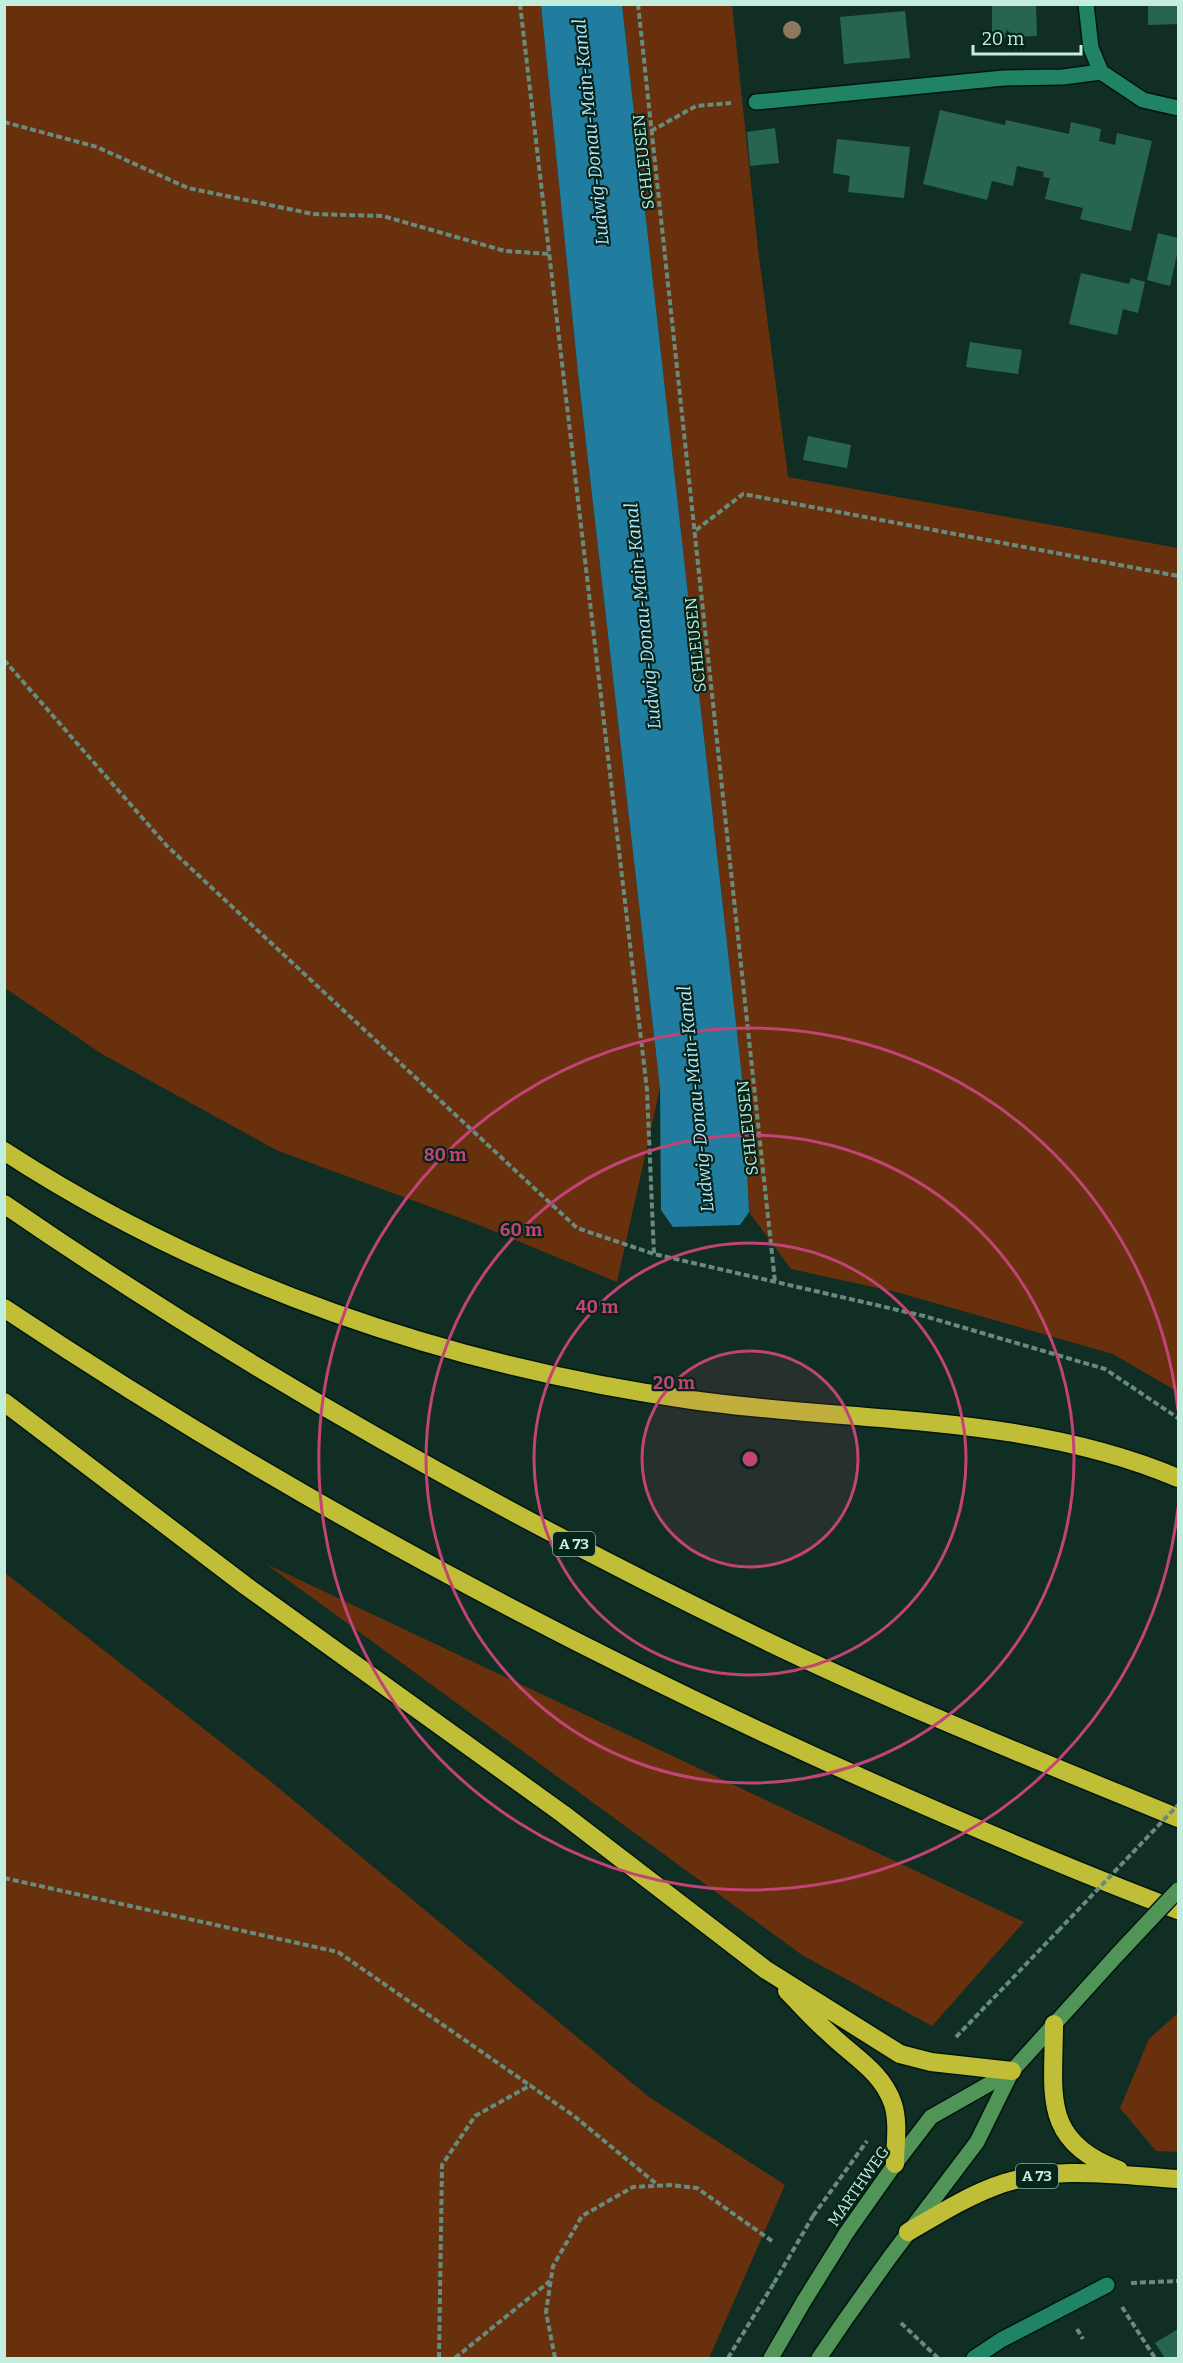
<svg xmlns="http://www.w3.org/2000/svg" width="1183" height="2363" font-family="Bitter,serif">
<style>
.green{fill:#68300d}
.water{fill:#207d9f}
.building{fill:#276551}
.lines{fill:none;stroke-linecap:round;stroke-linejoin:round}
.lane-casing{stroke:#00160d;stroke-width:18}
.street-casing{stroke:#00160d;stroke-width:18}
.secondary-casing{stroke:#00160d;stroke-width:18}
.highway-casing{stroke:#00160d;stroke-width:21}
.path{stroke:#678b7d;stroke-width:4;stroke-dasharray:6 3;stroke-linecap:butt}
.lane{stroke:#208365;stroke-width:15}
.street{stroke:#208365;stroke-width:15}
.secondary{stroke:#509457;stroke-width:15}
.highway{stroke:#c0bd36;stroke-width:18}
.secondary-bridge-casing{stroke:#00160d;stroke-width:18;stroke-linecap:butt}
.path-bridge{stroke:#678b7d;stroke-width:4;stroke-dasharray:6 3;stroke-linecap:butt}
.secondary-bridge{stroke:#509457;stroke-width:15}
.tree{fill:#8e775f}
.ring{fill:none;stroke:#c24375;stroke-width:3}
.labels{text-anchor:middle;stroke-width:4.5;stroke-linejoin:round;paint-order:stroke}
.shield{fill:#06241a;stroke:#8ab1a2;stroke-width:1.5}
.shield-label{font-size:15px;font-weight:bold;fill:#c3eddc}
.street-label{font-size:16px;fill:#c3eddc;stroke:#06241a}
.water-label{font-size:18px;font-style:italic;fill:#b3e5fc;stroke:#06241a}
.centre{fill:#c24375;stroke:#06241a;stroke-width:3}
.ring-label{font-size:18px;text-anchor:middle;font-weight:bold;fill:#c24375;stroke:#06241a;stroke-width:4.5;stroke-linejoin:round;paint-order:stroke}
</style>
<rect width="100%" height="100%" fill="#112e24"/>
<!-- green -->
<path class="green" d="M4,5H541L578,373L660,1088L617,1282L474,1223L276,1150L102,1054L5,988Z
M622,5H732L758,249L788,477L1178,548V1392L1113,1354L900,1293L791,1269L749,1212L743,1086Z
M266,1564L1024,1922L932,2026L802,1955Z
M4,1572L269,1780L649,2097L785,2185L709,2358H5Z
M1178,2013V2152L1156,2151L1120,2108L1149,2039Z"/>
<!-- water -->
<path class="water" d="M541,5H622L743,1086L749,1212L740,1225L673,1227L661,1210L660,1088L578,373Z"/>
<!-- building -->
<path class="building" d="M992,4H1036L1037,36L992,38Z
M1148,4H1178V24L1148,25Z
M905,11L910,58L844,64L840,17Z
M940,110L1005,125L1006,120L1069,134L1071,122L1101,129L1099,141L1115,145L1117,133L1152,141L1131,231L1080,219L1083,208L1045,199L1050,178L1043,177L1044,172L1017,166L1013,186L992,181L987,200L923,184Z
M775,128L779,163L750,166L747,132Z
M837,139L910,147L904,198L848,192L850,176L833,173Z
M1158,233L1178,238V250L1170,286L1147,280Z
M1081,273L1129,284L1131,278L1145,282L1138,313L1123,309L1117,335L1069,324Z
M970,342L1022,350L1018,374L966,367Z
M808,436L851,445L847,468L803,460Z
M1178,2329V2358H1165L1155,2343Z"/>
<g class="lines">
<!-- lane casing -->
<g class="lane-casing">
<path id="lane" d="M756,102L1004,78L1063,77L1101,72
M974,2358L1001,2340L1107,2285"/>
</g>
<!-- street casing -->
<g class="street-casing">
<path id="street" d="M1086,4L1091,48L1101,72L1143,100L1178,108"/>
</g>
<!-- secondary casing -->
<g class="secondary-casing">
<path id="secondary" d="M847,2232L895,2164L931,2117L1012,2071
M890,2257L977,2142L1012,2071L1117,1955
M771,2358L804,2301
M819,2358L845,2320"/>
</g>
<!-- highway casing -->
<g class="highway-casing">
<path id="highway" d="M4,1151C210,1285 450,1366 692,1400C854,1423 1025,1413 1178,1478
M4,1204C244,1369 494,1509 756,1636C894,1703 1037,1760 1178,1818
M4,1308C281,1493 574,1650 878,1785C977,1829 1077,1872 1178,1910
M4,1402L246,1586L563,1814L766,1970L900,2054L931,2062L1012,2071
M787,1991C801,2005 814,2020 829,2033C852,2056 882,2071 893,2104C899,2123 895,2145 895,2164
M1054,2024C1054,2093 1040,2141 1119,2170
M908,2232C936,2216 962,2199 993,2187C1051,2164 1118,2175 1178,2179"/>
</g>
<!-- path -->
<path class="path" d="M520,4L647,1090L654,1254
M638,4L775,1282
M4,122L97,147L188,188L313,214L383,216L505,251L550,254
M651,131L696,106L731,103
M696,530L743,494L1178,576
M4,660L167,846L577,1228L654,1254L924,1316L1105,1369L1178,1418
M4,1878L338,1952L574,2116L659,2186
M956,2037L1058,1931
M813,2216L867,2141
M1131,2283L1178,2281
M1122,2307L1155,2358
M901,2323L938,2358
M1077,2329L1083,2339
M439,2358L442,2165L475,2116L531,2085
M455,2358L550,2281
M555,2358L546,2312L553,2266L582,2216L633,2187L671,2185L697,2188L772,2241
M728,2358L774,2283"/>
<!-- lane -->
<use href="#lane" class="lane"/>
<!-- street -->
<use href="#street" class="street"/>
<!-- secondary -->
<use href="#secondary" class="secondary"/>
<!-- highway -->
<use href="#highway" class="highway"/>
<!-- secondary-bridge casing -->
<g class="secondary-bridge-casing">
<path id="secondary-bridge" d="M1117,1955L1178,1890
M804,2301L847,2232
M845,2320L890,2257"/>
</g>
<!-- path-bridge -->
<path class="path-bridge" d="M1058,1931L1178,1805
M774,2283L813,2216"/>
<!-- secondary-bridge -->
<use href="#secondary-bridge" class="secondary-bridge"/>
</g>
<!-- trees -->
<circle class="tree" cx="792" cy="30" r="9"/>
<!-- distance rings -->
<circle cx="750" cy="1459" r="108" fill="#c24375" fill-opacity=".12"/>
<g class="ring">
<circle cx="750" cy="1459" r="108"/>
<circle cx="750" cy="1459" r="216"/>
<circle cx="750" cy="1459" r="324"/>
<path d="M1178 1508A431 431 0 1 1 1178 1410"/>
</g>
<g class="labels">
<!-- shield labels -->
<g class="shield">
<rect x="553" y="1532" width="42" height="24" rx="4.5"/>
<rect x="1016" y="2164" width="42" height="24" rx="4.5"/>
</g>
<g class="shield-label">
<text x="574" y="1549">A 73</text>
<text x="1037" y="2181">A 73</text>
</g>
<!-- street labels -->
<g class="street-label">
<text transform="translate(643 162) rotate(-96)" y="6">SCHLEUSEN</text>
<text transform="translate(695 645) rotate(-96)" y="6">SCHLEUSEN</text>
<text transform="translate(747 1128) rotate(-96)" y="6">SCHLEUSEN</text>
<text transform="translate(858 2186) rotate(-55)" y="6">MARTHWEG</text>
</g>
<!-- water labels -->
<g class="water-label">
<text transform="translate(591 132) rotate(-96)" y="6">Ludwig-Donau-Main-Kanal</text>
<text transform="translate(643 616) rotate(-96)" y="6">Ludwig-Donau-Main-Kanal</text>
<text transform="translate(696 1099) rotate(-96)" y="6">Ludwig-Donau-Main-Kanal</text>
</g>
</g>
<circle cx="750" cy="1459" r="9" class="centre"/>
<g class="ring-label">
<text x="445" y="1161">80 m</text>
<text x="521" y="1236">60 m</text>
<text x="597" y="1313">40 m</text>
<text x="674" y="1389">20 m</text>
</g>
<!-- border -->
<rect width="1183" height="2363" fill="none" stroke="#c3eddc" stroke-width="12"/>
<!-- scale -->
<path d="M973 45v9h108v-9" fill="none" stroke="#c3eddc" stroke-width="3"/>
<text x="982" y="45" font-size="18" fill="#c3eddc" stroke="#06241a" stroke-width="4.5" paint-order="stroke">20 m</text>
</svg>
